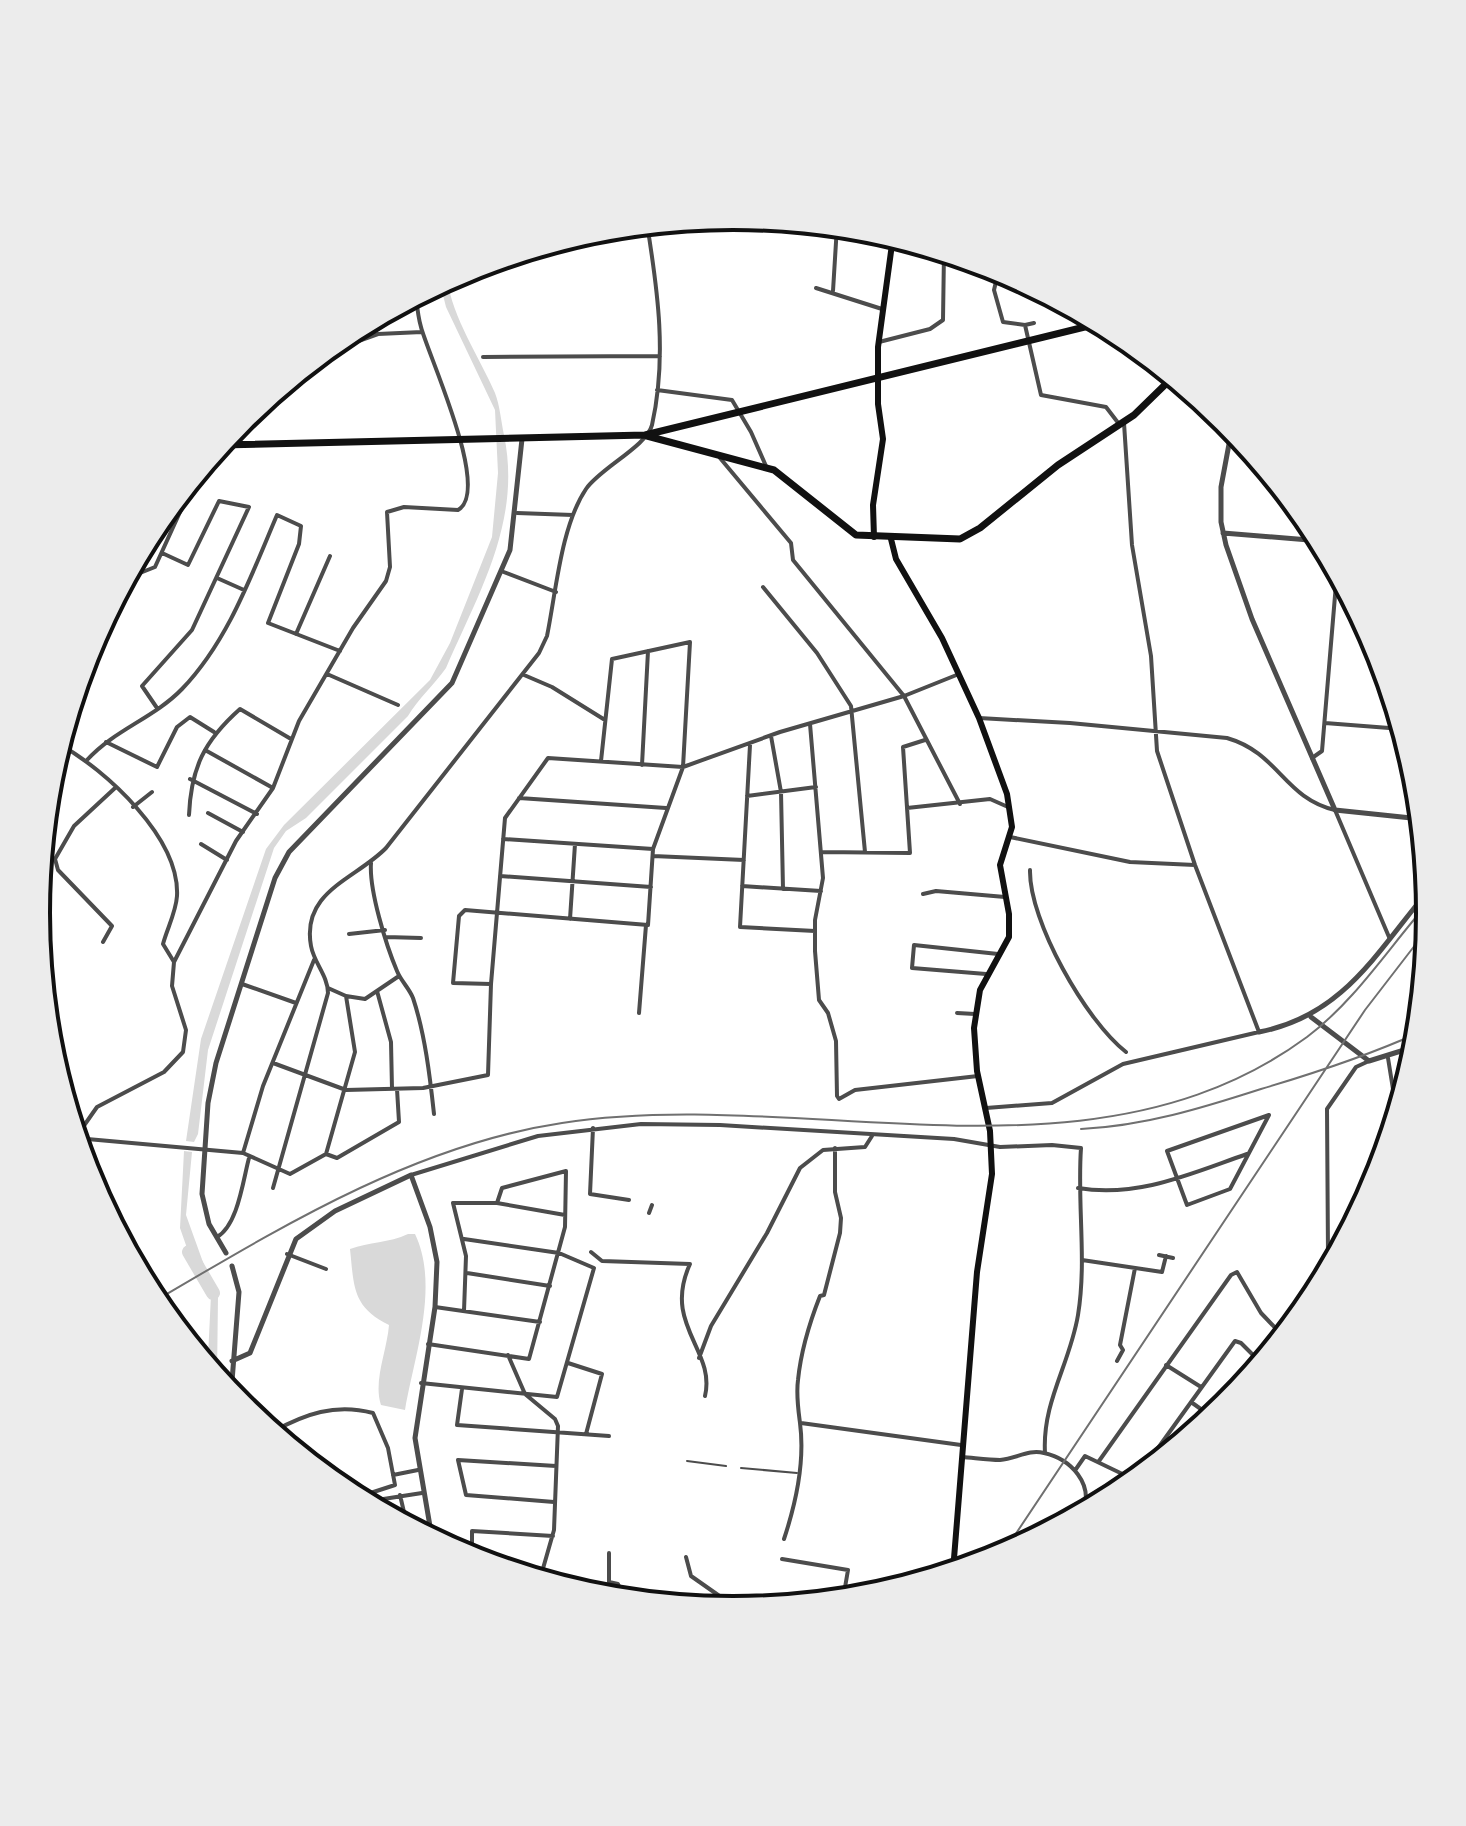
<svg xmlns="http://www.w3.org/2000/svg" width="1466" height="1826" font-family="Helvetica,sans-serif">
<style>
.water{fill:#d9d9d9}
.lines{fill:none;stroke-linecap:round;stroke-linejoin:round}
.river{stroke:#d9d9d9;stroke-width:14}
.service{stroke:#4c4c4c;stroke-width:2}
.minor{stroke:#4c4c4c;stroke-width:4}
.tertiary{stroke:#4c4c4c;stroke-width:5}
.secondary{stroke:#111;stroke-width:6}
.primary{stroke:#111;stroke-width:7}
.rail{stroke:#707070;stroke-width:2}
.rim{fill:none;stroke:#111;stroke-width:4}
</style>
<rect width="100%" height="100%" fill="#fff"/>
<!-- water -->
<path class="water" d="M447,279C453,319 479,356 495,393C500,406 501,421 504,435C522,521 479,592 446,668C434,685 418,699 408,716L306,818L286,831L274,848L208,1050L198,1134L194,1142L186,1141L201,1039L266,849L284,825L430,680L450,643L492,537L498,473L495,410L446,307L440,283Z
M184,1151L192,1152L186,1215L204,1265L195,1271L180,1228Z
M408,1234H415C440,1286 414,1357 405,1410L381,1405C373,1381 387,1351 389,1325C352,1307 354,1286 350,1249C369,1242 389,1243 408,1234Z
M210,1276L218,1296L217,1377L208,1357L211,1295L201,1281Z"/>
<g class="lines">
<!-- river -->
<path class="river" d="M189,1252L213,1293"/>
<!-- service -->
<path class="service" d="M687,1461L726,1466
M741,1468L797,1473"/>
<!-- minor -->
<path class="minor" d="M999,269L994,290L1003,322L1025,325L1041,395L1106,407L1119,424
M434,286H453
M816,288L882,309
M833,291L837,226
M1025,325L1034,323
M879,342L930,329L943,320L944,252
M332,345L350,344L378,334L422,332
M483,357L660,356
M657,390L732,400L751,432L766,466
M265,399L277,404L298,373
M720,458L791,543L793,560L904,696L960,804
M517,513L573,515
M501,571L556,592
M217,578L244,590
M125,579L155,567L190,490L185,487
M763,587L817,653L851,706L865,852
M296,634L330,556
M327,674L398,705
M524,675L552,687L605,720
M157,708L142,686L192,630L249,507L219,501L188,565L162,553
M979,718L1070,723L1227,738C1279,753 1284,798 1335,810L1389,937
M1325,723L1402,729
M810,724L823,878L815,920V951L819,1000L828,1013L836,1041L837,1096L839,1099L855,1090L978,1076
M771,736L781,792L783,889
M106,742L157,767L177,727L190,717L214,732
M59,744C106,770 180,838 177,896C176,912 167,929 163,944L174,962
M750,745L740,927L815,931
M205,750L273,788
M1312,758L1322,751L1337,572
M87,760C114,730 154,718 182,689C228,641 251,576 277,515L301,526L299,544L268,623L340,651
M642,765L648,651
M190,779L257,814
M747,796L816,787
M519,798L666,808
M133,807L152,792
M907,808L990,799L1008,807
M208,813L243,832
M189,815C191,768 204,741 240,709L291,739
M1419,820L1422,833
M1010,837L1130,862L1195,865
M503,839L653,849
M201,844L227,860
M822,852L910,853L903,747L925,740
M653,856L744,860
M371,863C369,890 386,945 397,971C401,981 409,988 413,998C425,1034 430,1077 434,1114
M1030,870C1029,921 1086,1021 1126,1052
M500,876L651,887
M742,886L821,891
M923,894L936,891L1005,897
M570,919L575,844
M349,934L385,930
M386,937L421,938
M103,942L112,926L58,870L55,859L74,826L115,788
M986,974L912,968L914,945L998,954
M242,984L296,1003
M491,984L453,983L459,916L465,910L648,925L653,849L683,767L690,642L612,659L601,761
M377,991L391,1042L392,1089
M346,996L365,999L399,976
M639,1013L646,925
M957,1013L975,1014
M1388,1058L1397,1114
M273,1063L346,1090L423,1088L488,1075L491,984L505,818L548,758L683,767L780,732L904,696L959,674
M986,1108L1052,1103L1123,1064L1259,1032L1195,865L1157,751L1151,656L1132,545L1124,423
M1269,1115L1230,1189L1187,1205L1167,1151Z
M593,1128L590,1194L629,1200
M76,1137L97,1107L164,1072L183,1052L186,1030L172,986L174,962L236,841L273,788L299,721L353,628L386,581L390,567L387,512L404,507L458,510C492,491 428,355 421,327C418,317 417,306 416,296
M76,1138L243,1153L290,1174L326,1154L337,1158L399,1122L397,1089
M243,1153L263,1086L314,960
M326,1154L355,1052L346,996L328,988
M411,1175L538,1136L641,1124L720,1125L954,1139L1000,1147L1052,1145L1081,1148C1077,1204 1087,1260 1078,1315C1070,1364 1042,1402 1045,1453
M273,1188L328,993C328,976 314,963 311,946C301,891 356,879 386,848L539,653L547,636C556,592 561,526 586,489C599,469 647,446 652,425C667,358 658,292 647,224
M1078,1188C1139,1198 1192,1173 1247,1154
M649,1213L652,1205
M217,1237C238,1225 243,1180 249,1158
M591,1252L602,1261L690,1264C662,1325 716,1350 705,1396
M287,1254L326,1269
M1159,1255L1173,1258
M1082,1260L1162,1272L1166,1256
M467,1273L550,1286
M1325,1278L1328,1255L1327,1109L1356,1067L1369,1061
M435,1307L540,1322
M464,1311L466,1256L453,1203H497L565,1215
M428,1344L529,1359L565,1227L566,1171L502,1188L497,1203
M508,1355L525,1394L555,1419L558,1426L554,1530L540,1579
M699,1358L711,1326L767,1233L800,1168L823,1150L865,1147L872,1136
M1117,1361L1123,1350L1120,1345L1135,1268
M568,1363L602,1374L586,1434
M1166,1365L1201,1387
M421,1383L557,1397L594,1268L559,1253L464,1239
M462,1389L457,1425L609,1436
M1191,1402L1212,1417
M801,1423L961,1445
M272,1432C305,1414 335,1403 373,1413L388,1448L395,1485L355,1498
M962,1457C975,1458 988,1460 1000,1460C1016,1459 1028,1449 1044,1453C1071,1459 1094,1484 1083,1512
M1099,1461L1231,1275L1237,1272L1261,1313L1283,1336
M1076,1469L1085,1456L1135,1480
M393,1475L418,1470
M1135,1480L1235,1341L1241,1343L1261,1363
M400,1495L407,1525
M364,1502L422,1493
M554,1502L466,1495L458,1460L556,1466
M784,1539C796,1503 805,1461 800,1423C798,1408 796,1395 798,1380C801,1350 809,1324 820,1296L824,1295L840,1233L841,1218L835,1192V1148
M609,1553V1582L618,1584L625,1599
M686,1557L691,1576L738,1609
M472,1559V1531L553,1536
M782,1559L848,1570L843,1599
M507,1569L540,1572"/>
<!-- tertiary -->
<path class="tertiary" d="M1232,428L1221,487V522L1226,545L1252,619L1335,810L1421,819
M1223,533L1321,541
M1419,819L1420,811
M1311,1017L1369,1061L1417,1046
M1259,1032C1343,1016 1376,953 1428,891
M226,1253L209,1224L202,1194L208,1103L216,1063L275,878L289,852L452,683L510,550L522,439
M232,1361L250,1353L296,1239L335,1211L411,1175L430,1227L437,1262L435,1307L415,1438L432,1538
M231,1394L239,1292L232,1266"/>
<!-- secondary -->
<path class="secondary" d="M874,537L873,505L883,439L878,404V347L893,237
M891,539L896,559L942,638L979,718L1007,794L1012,827L1000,865L1009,914V937L980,990L974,1028L977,1071L990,1131L992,1174L977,1272L953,1571"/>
<!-- primary -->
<path class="primary" d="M647,436L774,470L856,535L960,539L980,528L1058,465L1134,415L1173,377
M220,445L645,435L1101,323"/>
<!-- rail -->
<path class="rail" d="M1081,1129C1144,1126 1202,1108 1261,1089C1315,1073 1367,1056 1418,1033
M155,1301C281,1227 415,1145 562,1123C804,1085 1091,1196 1307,1037C1356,1000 1389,947 1429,902
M1001,1556L1365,1010L1429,927"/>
</g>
<!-- crop -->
<path d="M0 0H1466V1826H0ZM50 913a683 683 0 1 1 1366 0a683 683 0 1 1-1366 0Z" fill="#ececec" fill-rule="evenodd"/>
<path class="rim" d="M50 913a683 683 0 1 1 1366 0a683 683 0 1 1-1366 0Z"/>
</svg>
